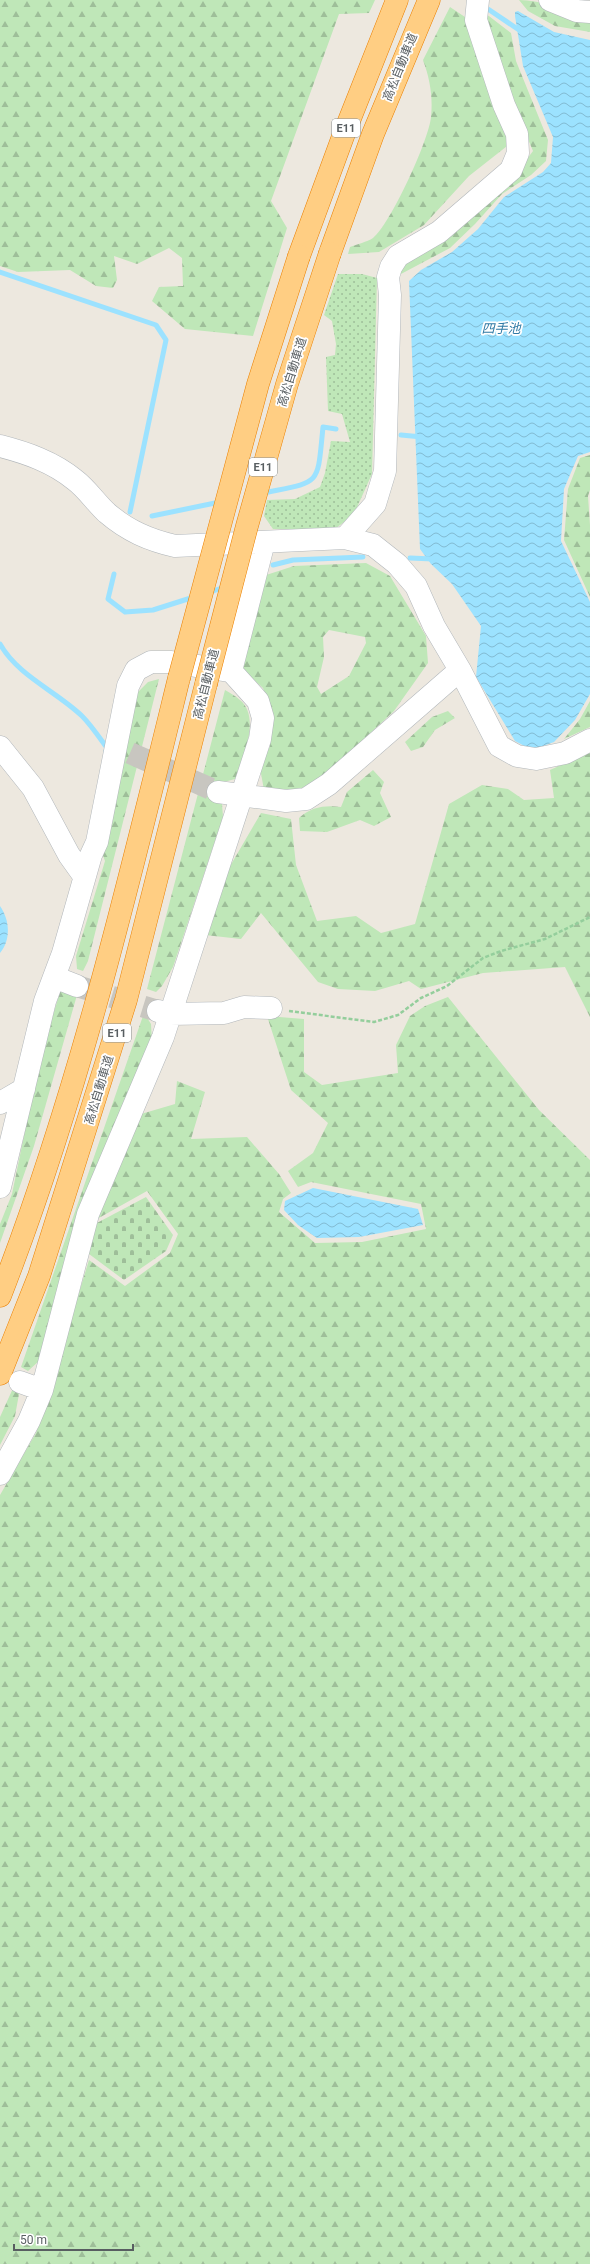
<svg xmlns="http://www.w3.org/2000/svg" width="590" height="2264" font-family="Roboto,'Noto Sans JP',sans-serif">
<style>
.grass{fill:url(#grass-dots)}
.forest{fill:url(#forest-firs);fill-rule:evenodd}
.cemetery{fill:url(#cemetery-stones)}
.water{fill:url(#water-waves)}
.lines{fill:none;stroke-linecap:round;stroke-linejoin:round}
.stream{stroke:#9ce2ff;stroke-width:5}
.minor-tunnel{stroke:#c8c6c0;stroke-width:22;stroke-dasharray:22 11;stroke-linecap:butt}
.minor-casing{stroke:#b2b7bb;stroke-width:23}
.highway-casing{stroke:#eb8000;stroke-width:23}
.path{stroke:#94ce9c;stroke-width:2.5;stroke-dasharray:4 2;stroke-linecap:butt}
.minor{stroke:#fff;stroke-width:22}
.highway{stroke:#ffce83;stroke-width:22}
.highway-bridge-casing{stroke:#eb8000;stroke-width:23;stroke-linecap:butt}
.highway-bridge{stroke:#ffce83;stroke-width:22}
.labels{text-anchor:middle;stroke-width:3.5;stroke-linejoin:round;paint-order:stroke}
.shield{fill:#fff;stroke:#8a8e90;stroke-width:1}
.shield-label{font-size:11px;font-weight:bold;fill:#585e61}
.street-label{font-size:12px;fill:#585e61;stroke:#fff}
.water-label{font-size:13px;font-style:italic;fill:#2f7aa5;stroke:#fff}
</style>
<defs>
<pattern id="grass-dots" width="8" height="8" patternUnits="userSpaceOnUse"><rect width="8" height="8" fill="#bfe7b8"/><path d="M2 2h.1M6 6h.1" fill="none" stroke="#9ebe99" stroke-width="1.8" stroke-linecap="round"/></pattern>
<pattern id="forest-firs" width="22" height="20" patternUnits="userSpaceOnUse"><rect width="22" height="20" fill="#bfe7b8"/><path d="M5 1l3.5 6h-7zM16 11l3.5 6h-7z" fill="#9ebe99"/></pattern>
<pattern id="cemetery-stones" width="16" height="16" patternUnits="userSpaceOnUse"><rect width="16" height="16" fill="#bfe7b8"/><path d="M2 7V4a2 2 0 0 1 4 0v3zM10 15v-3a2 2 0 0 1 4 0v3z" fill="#9ebe99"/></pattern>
<pattern id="water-waves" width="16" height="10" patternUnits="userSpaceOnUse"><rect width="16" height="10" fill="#9ce2ff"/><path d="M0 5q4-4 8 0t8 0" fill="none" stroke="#82bad2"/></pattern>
</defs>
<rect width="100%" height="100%" fill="#ede8df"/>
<!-- grass -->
<path class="grass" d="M338,274H362L377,278L372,474L354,514L335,529H273L264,516L267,500L295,499L320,487L325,473L331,441L350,442L342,414L328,411L326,357L335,355L336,344L332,321L324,315Z"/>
<!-- forest -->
<path class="forest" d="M0,0H375L369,13L339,14L271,201L287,228L253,336L185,329L152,301L159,287L183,286L182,258L169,248L137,264L114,256L117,280L113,288L96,286L70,270L18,272L0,266Z
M519,0C541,0 568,11 590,17V32L555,26L528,11Z
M450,7L465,17L485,13L511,33L516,61L548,140L546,161L531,175L502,194L475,224L450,248L401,274L397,269L512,179L533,151L525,132L469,176L424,225L379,252L348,254L350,247C357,244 367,242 373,238C390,225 429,140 431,117C433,97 430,79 423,60Z
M590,455V490L588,496L590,525V597L564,540L568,489L580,458Z
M366,563L390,576L426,636L428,663L394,711L319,781L289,793L264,790L260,768L270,746L272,714L263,688L238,666L263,576L294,566ZM329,630L365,637L366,643L349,676L321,694L317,687L324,657L323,637Z
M159,679L88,961L83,971L77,969L76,956L105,861L101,850L138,692L148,682Z
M225,690C230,693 236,696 240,700C261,717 243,759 235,779L220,783L214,799L222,804L223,817L173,967L162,986L156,992L147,989Z
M590,701V727L564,739L580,719Z
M448,711L455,718L435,730L423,747L411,751L405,742L432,717Z
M590,752V1017L565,967L483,973L421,989L409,981L375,991L338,989L318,982L261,913L241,939L205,935L222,880L261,813L291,819L296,865L317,921L356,916L381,933L415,924L449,804L482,785L508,789L524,800L554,798L550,770Z
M373,770L384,782L380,793L391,817L374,826L360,820L327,832L300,831L299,818C311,807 325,805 341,807L347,792Z
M71,991L77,995L34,1146L0,1243V1224L12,1194L40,1058L60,992Z
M448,997L539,1110L590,1160V2264H0V1495L36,1433L89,1260L125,1286L170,1253L178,1234L147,1191L97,1219L141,1114L175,1104L177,1081L205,1092L191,1139L247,1137L279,1174L291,1193L283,1199L279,1212L315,1243L362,1242L426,1229L421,1204L311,1182L298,1187L288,1171L313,1153L328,1123L291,1090L267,1016L304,1019V1072L322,1085L398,1073L396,1045L410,1016L425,1006Z
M144,1013L151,1024L152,1042L39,1361L28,1371L21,1367Z
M14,1386L19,1394L15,1416L0,1445V1417Z"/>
<!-- cemetery -->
<path class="cemetery" d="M146,1197L173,1235L166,1251L124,1280L89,1254L95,1224Z"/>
<!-- water -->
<path class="water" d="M518,11L554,32L590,40V452L578,456L564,489L561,541L590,602V694L575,720L554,742L532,750L515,741L476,677L481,626L452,584L431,564L420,549L409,281L421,270L452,252L478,229L504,197L543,172L551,163L553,137L523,66L515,16V12Z
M0,906C10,920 11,940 0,953Z
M313,1188L418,1209L423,1225L359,1237L317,1238L298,1225L284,1210L285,1201Z"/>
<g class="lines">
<!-- stream -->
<path class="stream" d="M485,7L522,32
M0,272L156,325L166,340L130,512
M401,435L422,437
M263,493C322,481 317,487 323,427L336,429
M152,516L220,502
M410,558L433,559
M273,565L293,560L363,557
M114,574L108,599L125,612L153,610L194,597
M207,593L225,587
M0,644C18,676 56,691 82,716C91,725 99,737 107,748L106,751"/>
<!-- minor-tunnel -->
<path class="minor-tunnel" d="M130,753L218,792
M80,987L158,1011"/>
<!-- minor casing -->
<g class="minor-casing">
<path id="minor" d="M550,0L577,11L590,12
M0,446C27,453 53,462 75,480C87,489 96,503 107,513C128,531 149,540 175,546L345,538L373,545L397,564L416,586L434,626L460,670L499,746L517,756L536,759L565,753L590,740
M345,538L375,504L385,471L390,295L388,277L391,267L398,256L439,232L511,170L518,153L517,134L504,105L476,20L478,0
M231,671L264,542
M0,747L33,788L69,855L84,876
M218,792L286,801L306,799L329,784L460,670
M54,977L77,986
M158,1011L170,1014L224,1013L244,1007L271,1008
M0,1103L24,1089
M0,1187L45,1001L63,953L91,855L97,842L128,686L136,670L151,662H170L231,671L258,701L263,718L260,739L163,1037L88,1214L42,1390L29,1421L0,1474
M20,1382L42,1390"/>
</g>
<!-- highway casing -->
<g class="highway-casing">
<path id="highway" d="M330,253L373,134L429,0
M299,256L345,131L397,0
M0,1296C78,1096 128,886 179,678
M0,1374L39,1276L126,1000L206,684"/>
</g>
<!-- path -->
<path class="path" d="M289,1011L374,1022L398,1015L421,998L447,986L483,958L501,951L545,939L590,917"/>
<!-- minor -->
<use href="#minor" class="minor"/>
<!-- highway -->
<use href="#highway" class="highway"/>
<!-- highway-bridge casing -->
<g class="highway-bridge-casing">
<path id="highway-bridge" d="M179,678L258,384L299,256
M206,684L247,526L287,384L330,253"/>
</g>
<!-- highway-bridge -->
<use href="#highway-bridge" class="highway-bridge"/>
</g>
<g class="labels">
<!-- shield labels -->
<g class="shield">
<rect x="332" y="119" width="28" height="18" rx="3"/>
<rect x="249" y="458" width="28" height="18" rx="3"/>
<rect x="103" y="1024" width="28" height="18" rx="3"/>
</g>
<g class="shield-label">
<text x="346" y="132">E11</text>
<text x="263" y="471">E11</text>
<text x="117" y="1037">E11</text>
</g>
<!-- street labels -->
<g class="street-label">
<text transform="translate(400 67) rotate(-68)" y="4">高松自動車道</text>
<text transform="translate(292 372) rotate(-73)" y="4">高松自動車道</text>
<text transform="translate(206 684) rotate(-76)" y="4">高松自動車道</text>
<text transform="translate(99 1090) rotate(-73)" y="4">高松自動車道</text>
</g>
<!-- water labels -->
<g class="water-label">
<text x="501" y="333">四手池</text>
</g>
</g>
<!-- scale -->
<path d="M14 2244v6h119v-6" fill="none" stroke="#585e61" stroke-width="2"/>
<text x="20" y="2244" font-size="12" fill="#585e61" stroke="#ffffff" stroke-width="3" paint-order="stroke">50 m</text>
</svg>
